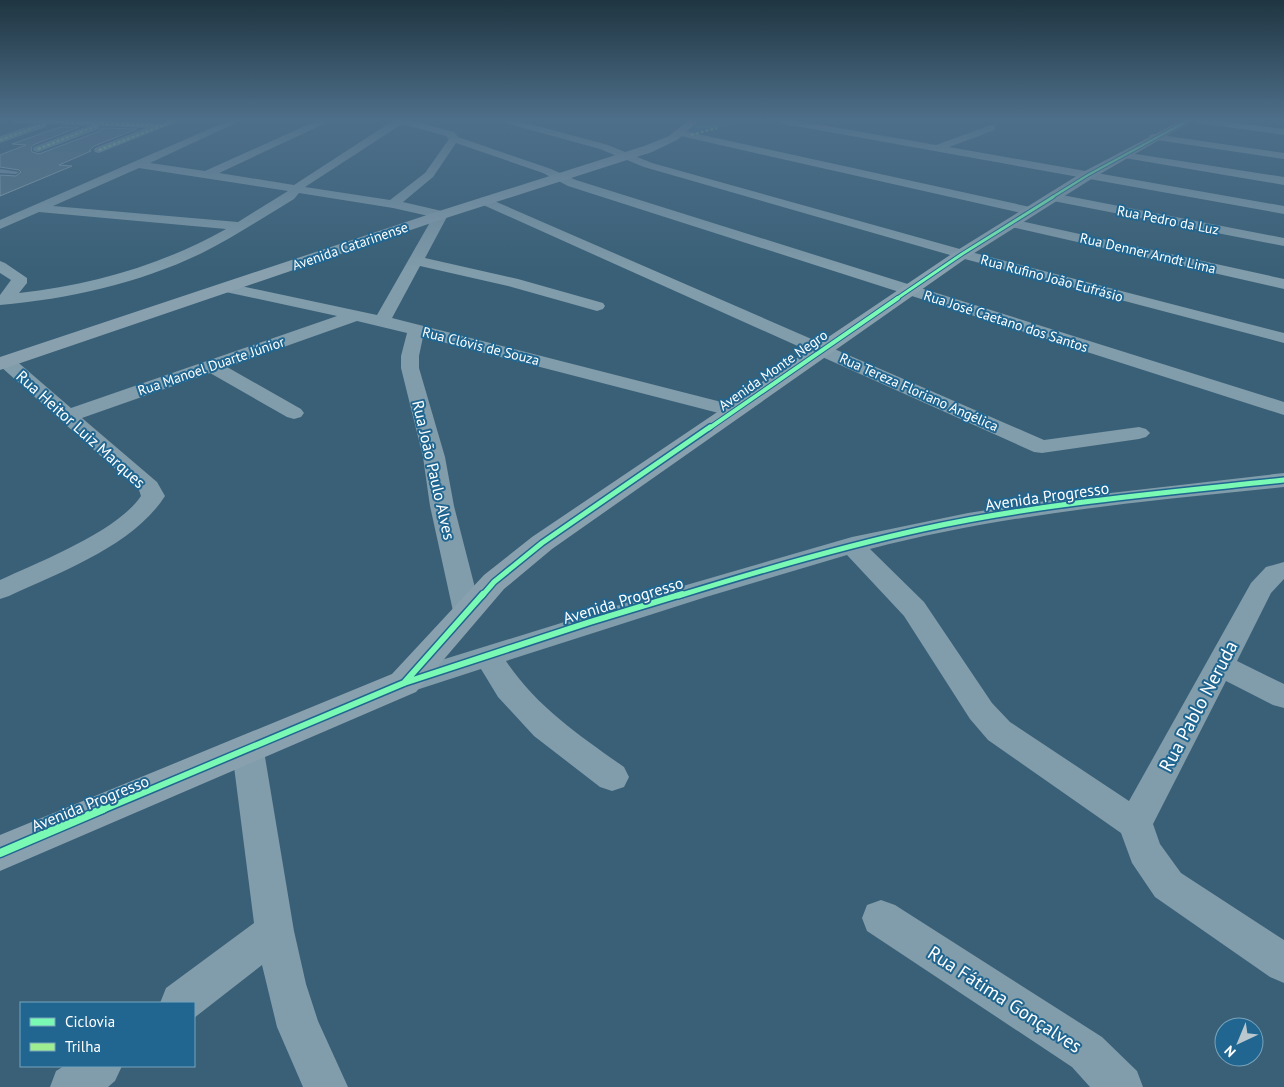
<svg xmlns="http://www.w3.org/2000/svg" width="1284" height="1087" font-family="'PT Sans',sans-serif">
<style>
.green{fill:#327ca5}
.building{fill:#577688;stroke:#95abb8}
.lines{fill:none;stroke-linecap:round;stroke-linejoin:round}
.lane{fill:#819caa;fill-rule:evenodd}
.street{fill:#819caa;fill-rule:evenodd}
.secondary{fill:#89a1af;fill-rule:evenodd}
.quiet{stroke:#9fed91;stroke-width:2;stroke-dasharray:3 2;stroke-linecap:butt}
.cycleway-far5-casing{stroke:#206690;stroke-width:4}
.cycleway-far4-casing{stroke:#206690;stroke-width:5}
.cycleway-far3-casing{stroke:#206690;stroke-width:6}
.cycleway-far2-casing{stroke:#206690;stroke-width:8}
.cycleway-far1-casing{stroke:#206690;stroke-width:9}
.cycleway-casing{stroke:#206690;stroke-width:11}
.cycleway-far5{stroke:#7af9b4;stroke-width:2.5}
.cycleway-far4{stroke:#7af9b4;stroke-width:3}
.cycleway-far3{stroke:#7af9b4;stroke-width:4}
.cycleway-far2{stroke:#7af9b4;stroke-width:5}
.cycleway-far1{stroke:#7af9b4;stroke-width:6}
.cycleway{stroke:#7af9b4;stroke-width:8}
.labels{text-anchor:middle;stroke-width:4;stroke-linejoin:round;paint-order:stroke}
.far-street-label{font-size:14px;fill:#fff;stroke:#206690}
.street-label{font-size:16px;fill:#fff;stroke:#206690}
.near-street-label{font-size:19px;fill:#fff;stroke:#206690}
</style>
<rect width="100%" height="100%" fill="#396077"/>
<!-- green -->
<path class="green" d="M702,120H745L693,133L689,132Z"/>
<!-- building -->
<path class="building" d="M60,127H79L33,145L31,148L32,152L39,154L100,131L101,128L137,129L94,146L89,151H91L59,165L72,166L0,196V175L16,176L21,172L19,170L0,167V155L26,145L12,144Z"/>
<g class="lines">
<!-- lane -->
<path class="lane" d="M0,169L19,172L16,174L0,173Z"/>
<!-- street -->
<path class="street" d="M11,120H76L160,123L169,120H182L99,153L95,152L94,150L95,148L146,128L100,126L99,129L38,152L34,151L33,149L34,147L88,126L46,124V127L0,143V136L36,124L16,123Z
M230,120H242L150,163L205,171L318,120H330L328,122L219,173L294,185L394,120H409L454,132L458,137L551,169L576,180L1284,402V415L568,186L543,173L456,143L433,177L403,202L446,212L448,215L425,258L518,279L603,303L605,306L603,309L597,311L508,286L420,266L392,318L741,407L744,411L741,415L734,417L423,337L419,356V368L445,457L454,506L481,611L477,618L467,620L457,618L453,611L430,506L423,457L401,368V356L407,333L357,321L227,367L301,409L304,413L301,417L294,419L287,417L210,373L82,418L157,482L165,496C134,545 61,572 9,596L0,599V580C39,562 118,531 141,496L139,490L131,483L0,366V358L6,356L13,358L71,408L337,316L221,291L219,288L221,285L227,283L377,315L433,217L393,208L299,193L294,199C264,217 234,237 202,253C140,283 69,299 0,305V295L11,280L0,273V261L5,263L27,278V283L19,293C92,285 162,265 226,229L39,212L0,229V220ZM402,124L446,136L449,139L425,173L390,200L305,187ZM139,168L288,191L238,222L53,206Z
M500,120H515L608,145L652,163L967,251L1284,333V343L957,257L644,167L600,149L502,122Z
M774,120H793L936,145L991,125L995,126V130L949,147L1284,206V214L779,123Z
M1193,120H1216L1284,129V135L1198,123Z
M680,130L1030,207L1037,211L1030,215L676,135L675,133L676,131Z
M1154,134L1284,153V159L1150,139L1149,137L1150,135Z
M1123,152L1284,177V185L1119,157L1117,155L1119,153Z
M1052,193L1284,238V246L1048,200L1046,197Z
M485,197L1044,440L1139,427L1146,429L1150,433L1146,437L1139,439L1042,453L1034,452L481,204L479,201L481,198Z
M1012,219L1284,279V289L1007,226L1005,223L1007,220Z
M1284,473V487C1145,501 1005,514 870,549L924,602L992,703L1010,722L1129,801L1251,583L1266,567L1284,562V579L1271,593L1237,661L1284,684V708L1273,705L1226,681L1153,824L1160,844L1181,873L1284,940V983L1270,977L1155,897L1132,863L1121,833L988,740L970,719L904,616L847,555L706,597L506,661C537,707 579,735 624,767L629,777L624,787L612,791L600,787L534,736L498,697L481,669L404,694L393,691L389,683L393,675L645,597L852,537L968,513L1058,499Z
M248,738L259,742L264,751L294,931L306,984L318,1021L348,1087H303L277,1027L262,965L194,1018V1003H160L166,988L254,923L232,751L237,742Z
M881,900L895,905L1102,1037L1137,1071L1143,1087H1090L1072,1067L867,931L862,918L867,905Z
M64,1066H122L115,1081L108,1087H50L56,1071Z"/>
<!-- secondary -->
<path class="secondary" d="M689,120H700L677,140L652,152L446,218L0,370V357L436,212L644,146L669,136Z
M1182,120H1194L1093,178L968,257L552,549L504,589L416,692L0,871V835L392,674L484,575L532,537L956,251L1083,172Z"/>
<!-- quiet -->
<path class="quiet" d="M16,120L159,126
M691,135L717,128
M0,140L47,123
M38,149L99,125
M99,150L177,120"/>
<!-- cycleway-far5 casing -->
<g class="cycleway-far5-casing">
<path id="cycleway-far5" d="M1051,198L1088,175L1189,120"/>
</g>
<!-- cycleway-far4 casing -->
<g class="cycleway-far4-casing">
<path id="cycleway-far4" d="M896,299L962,254L1053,197"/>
</g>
<!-- cycleway-far3 casing -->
<g class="cycleway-far3-casing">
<path id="cycleway-far3" d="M708,429L898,298"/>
</g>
<!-- cycleway-far2 casing -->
<g class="cycleway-far2-casing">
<path id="cycleway-far2" d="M482,596L494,582L542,543L710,427
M678,596C759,571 840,547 923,529C1042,503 1163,493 1284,480"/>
</g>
<!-- cycleway-far1 casing -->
<g class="cycleway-far1-casing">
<path id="cycleway-far1" d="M404,683L483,594
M100,811L404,683L590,622L682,594"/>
</g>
<!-- cycleway casing -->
<g class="cycleway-casing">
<path id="cycleway" d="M0,853L103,809"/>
</g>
<!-- cycleway-far5 -->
<use href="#cycleway-far5" class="cycleway-far5"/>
<!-- cycleway-far4 -->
<use href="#cycleway-far4" class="cycleway-far4"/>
<!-- cycleway-far3 -->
<use href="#cycleway-far3" class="cycleway-far3"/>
<!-- cycleway-far2 -->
<use href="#cycleway-far2" class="cycleway-far2"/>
<!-- cycleway-far1 -->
<use href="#cycleway-far1" class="cycleway-far1"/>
<!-- cycleway -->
<use href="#cycleway" class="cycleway"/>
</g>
<!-- sky -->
<linearGradient id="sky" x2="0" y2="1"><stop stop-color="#1f3541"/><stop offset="0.44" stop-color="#4e6f8a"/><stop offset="1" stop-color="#4e6f8a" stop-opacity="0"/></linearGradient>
<rect width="1284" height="272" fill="url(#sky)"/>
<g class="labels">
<!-- far-street labels -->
<g class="far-street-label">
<text transform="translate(1168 220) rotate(11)" y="5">Rua Pedro da Luz</text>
<text transform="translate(350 246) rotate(-19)" y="5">Avenida Catarinense</text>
<text transform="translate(1148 253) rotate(13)" y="5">Rua Denner Arndt Lima</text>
<text transform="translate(1052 278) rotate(15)" y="5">Rua Rufino João Eufrásio</text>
<text transform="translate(1006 321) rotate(18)" y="5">Rua José Caetano dos Santos</text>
<text transform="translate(481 346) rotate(14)" y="5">Rua Clóvis de Souza</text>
<text transform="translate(211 366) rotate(-19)" y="5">Rua Manoel Duarte Júnior</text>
<text transform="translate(773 370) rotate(-35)" y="5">Avenida Monte Negro</text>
<text transform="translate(919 392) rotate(24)" y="5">Rua Tereza Floriano Angélica</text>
</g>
<!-- street labels -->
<g class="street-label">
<text transform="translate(81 429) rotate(42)" y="6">Rua Heitor Luiz Marques</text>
<text transform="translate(434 470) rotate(77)" y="6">Rua João Paulo Alves</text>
<text transform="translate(1047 496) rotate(-8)" y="6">Avenida Progresso</text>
<text transform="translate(623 600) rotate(-17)" y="6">Avenida Progresso</text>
<text transform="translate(90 803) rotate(-22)" y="6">Avenida Progresso</text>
</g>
<!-- near-street labels -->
<g class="near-street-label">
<text transform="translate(1198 706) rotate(-62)" y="7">Rua Pablo Neruda</text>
<text transform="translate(1005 999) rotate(33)" y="7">Rua Fátima Gonçalves</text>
</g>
</g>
<!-- legend -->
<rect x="20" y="1002" width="175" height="65" fill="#206690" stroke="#79a3bc"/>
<rect x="30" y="1018" width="25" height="8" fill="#7af9b4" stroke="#79a3bc"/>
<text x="65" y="1027" font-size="15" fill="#ffffff">Ciclovia</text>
<rect x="30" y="1043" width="25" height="8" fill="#9fed91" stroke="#79a3bc"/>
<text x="65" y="1052" font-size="15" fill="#ffffff">Trilha</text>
<!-- north arrow -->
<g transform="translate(1239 1042) rotate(224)"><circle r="24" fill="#206690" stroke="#79a3bc"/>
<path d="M0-4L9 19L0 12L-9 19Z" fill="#bac7cf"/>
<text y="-8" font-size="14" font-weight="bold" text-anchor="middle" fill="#ffffff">N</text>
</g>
</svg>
